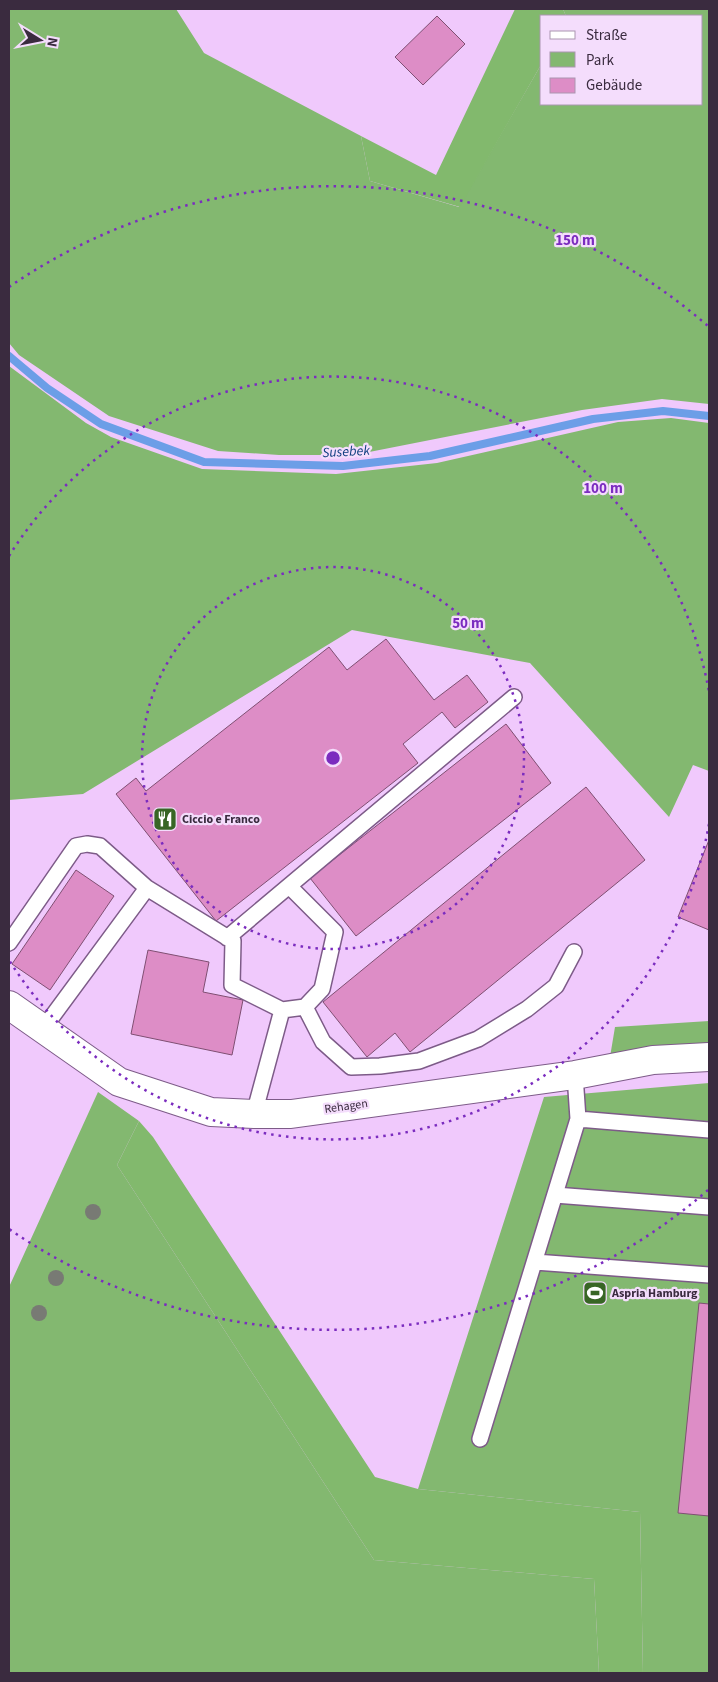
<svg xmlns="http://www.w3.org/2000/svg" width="718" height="1682" font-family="'Source Sans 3',sans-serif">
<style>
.green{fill:#83b870}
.forest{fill:#82b96d}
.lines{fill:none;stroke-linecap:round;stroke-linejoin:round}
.stream{stroke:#6c9ee7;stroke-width:8}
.building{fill:#dd8dc6;stroke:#7f4f72}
.lane-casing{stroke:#7d5b88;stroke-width:18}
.street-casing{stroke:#7d5b88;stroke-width:30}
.lane{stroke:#fff;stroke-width:15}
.street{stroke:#fff;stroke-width:28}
.tree{fill:#787a74}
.ring{fill:none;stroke:#7b2cbf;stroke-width:2.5;stroke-dasharray:2.5 5}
.labels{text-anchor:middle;stroke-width:4.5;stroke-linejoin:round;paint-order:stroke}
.poi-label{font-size:12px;font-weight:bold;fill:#3a2b3f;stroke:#f4ddfc;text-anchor:start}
.street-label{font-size:12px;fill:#3a2b3f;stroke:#f4ddfc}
.water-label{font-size:14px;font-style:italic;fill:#0e3e7f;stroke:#f4ddfc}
.centre{fill:#7b2cbf;stroke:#f4ddfc;stroke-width:2.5}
.ring-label{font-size:15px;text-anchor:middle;font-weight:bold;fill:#7b2cbf;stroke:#f4ddfc;stroke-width:4.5;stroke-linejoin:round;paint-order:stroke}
</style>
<rect width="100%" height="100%" fill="#f0c9fc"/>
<!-- green -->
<path class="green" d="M9,9H176L204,53L361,136L370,181L459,207L542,63V104H702V16H566L563,9H709V404L662,399L582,410L354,455H279L218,451L109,416L19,355L9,343Z
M9,366L86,423L111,437L202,469L336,474L437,463L618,422L671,418L709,423V771L693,765L669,817L530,663L352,630L83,794L9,800Z
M709,1021V1047L610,1057L615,1027Z
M709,1083V1673H643L640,1512L418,1489L544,1097Z
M98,1092L139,1121L117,1165L374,1560L594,1579L599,1673H9V1287Z"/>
<!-- forest -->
<path class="forest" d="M515,9H563L566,16H542V63L460,207L370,181L361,136L436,175Z
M139,1121L153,1137L375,1477L418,1489L640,1512L643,1673H599L594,1579L374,1560L117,1165Z"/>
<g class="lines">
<!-- stream -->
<path class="stream" d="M9,356L47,388L101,424L204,462L343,466L430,456L593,419L663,411L709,416"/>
</g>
<!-- building -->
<path class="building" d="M437,16L465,44L423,85L395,57Z
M386,639L434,700L467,675L488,702L455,728L442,712L403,744L418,763L216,921L116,794L136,778L146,791L329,647L347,670Z
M506,724L551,783L356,936L310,878Z
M586,787L645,860L410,1052L395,1033L367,1057L323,1002Z
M709,840V930L678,917Z
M76,870L114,896L50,990L12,964Z
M148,950L209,962L203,992L243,1000L232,1055L131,1034Z
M699,1303L709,1304V1516L678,1513Z"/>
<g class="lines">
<!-- lane casing -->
<g class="lane-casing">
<path id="lane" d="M227,938L514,697
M9,943L76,846L87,844L100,846L147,888
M305,1007L323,1042L351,1067L380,1066L419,1061L478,1039L527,1009L556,986L574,952
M282,1010L305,1007L322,989L335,932L289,886
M43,1029L147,888L233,941L232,985L282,1010L254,1114
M578,1119L709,1130
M555,1195L709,1207
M535,1262L709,1275
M480,1439L578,1119L575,1075"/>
</g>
<!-- street casing -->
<g class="street-casing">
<path id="street" d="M9,1005L119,1082L211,1112L254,1114H291L575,1075L653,1060L709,1057"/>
</g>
<!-- lane -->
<use href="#lane" class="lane"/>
<!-- street -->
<use href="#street" class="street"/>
</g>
<!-- trees -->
<g class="tree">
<circle cx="93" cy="1212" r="8"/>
<circle cx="56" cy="1278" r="8"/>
<circle cx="39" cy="1313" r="8"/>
</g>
<!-- distance rings -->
<g class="ring">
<circle cx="333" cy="758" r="191"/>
<path d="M709 824A382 382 0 0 1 9 960M9 556A382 382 0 0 1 709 692"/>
<path d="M708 1190A572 572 0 0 1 9 1229M9 287A572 572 0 0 1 708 326"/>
</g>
<!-- icons -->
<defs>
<g id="restaurant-square" transform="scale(1.25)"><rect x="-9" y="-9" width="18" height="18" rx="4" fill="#386625" stroke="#f4ddfc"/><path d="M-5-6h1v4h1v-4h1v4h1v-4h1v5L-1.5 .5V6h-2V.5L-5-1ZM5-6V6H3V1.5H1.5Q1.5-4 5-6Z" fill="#fff"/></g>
<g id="stadium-square" transform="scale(1.25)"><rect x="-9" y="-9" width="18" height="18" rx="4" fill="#386625" stroke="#f4ddfc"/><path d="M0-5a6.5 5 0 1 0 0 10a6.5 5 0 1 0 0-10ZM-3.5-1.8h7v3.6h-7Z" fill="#fff"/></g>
</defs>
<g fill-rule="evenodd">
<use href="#restaurant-square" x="165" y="819"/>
<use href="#stadium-square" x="595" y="1293"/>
</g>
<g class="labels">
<!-- poi labels -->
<g class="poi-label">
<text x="182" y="823">Ciccio e Franco</text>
<text x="612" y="1297">Aspria Hamburg</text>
</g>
<!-- street labels -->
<g class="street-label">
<text transform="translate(346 1106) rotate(-8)" y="4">Rehagen</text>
</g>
<!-- water labels -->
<g class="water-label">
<text transform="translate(346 451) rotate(-3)" y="5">Susebek</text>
</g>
</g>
<circle cx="333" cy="758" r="8" class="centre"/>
<g class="ring-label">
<text x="575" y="245">150 m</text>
<text x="603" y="493">100 m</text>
<text x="468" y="628">50 m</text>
</g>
<!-- border -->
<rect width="718" height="1682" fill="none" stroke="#3a2b3f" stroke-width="20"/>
<!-- legend -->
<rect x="540" y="15" width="162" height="90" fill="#f4ddfc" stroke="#aa96b0"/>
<rect x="550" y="31" width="25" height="8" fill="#ffffff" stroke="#aa96b0"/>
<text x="586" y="40" font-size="15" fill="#3a2b3f">Straße</text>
<rect x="550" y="52" width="25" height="15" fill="#83b870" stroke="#aa96b0"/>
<text x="586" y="65" font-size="15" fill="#3a2b3f">Park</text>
<rect x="550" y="78" width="25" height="15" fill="#dd8dc6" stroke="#aa96b0"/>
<text x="586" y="90" font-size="15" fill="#3a2b3f">Gebäude</text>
<!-- north arrow -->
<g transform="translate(40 40) rotate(100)" stroke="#f4ddfc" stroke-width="4" paint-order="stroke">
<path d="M0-4L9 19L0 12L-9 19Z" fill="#3a2b3f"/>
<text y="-8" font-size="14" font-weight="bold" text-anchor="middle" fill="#3a2b3f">N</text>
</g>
</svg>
